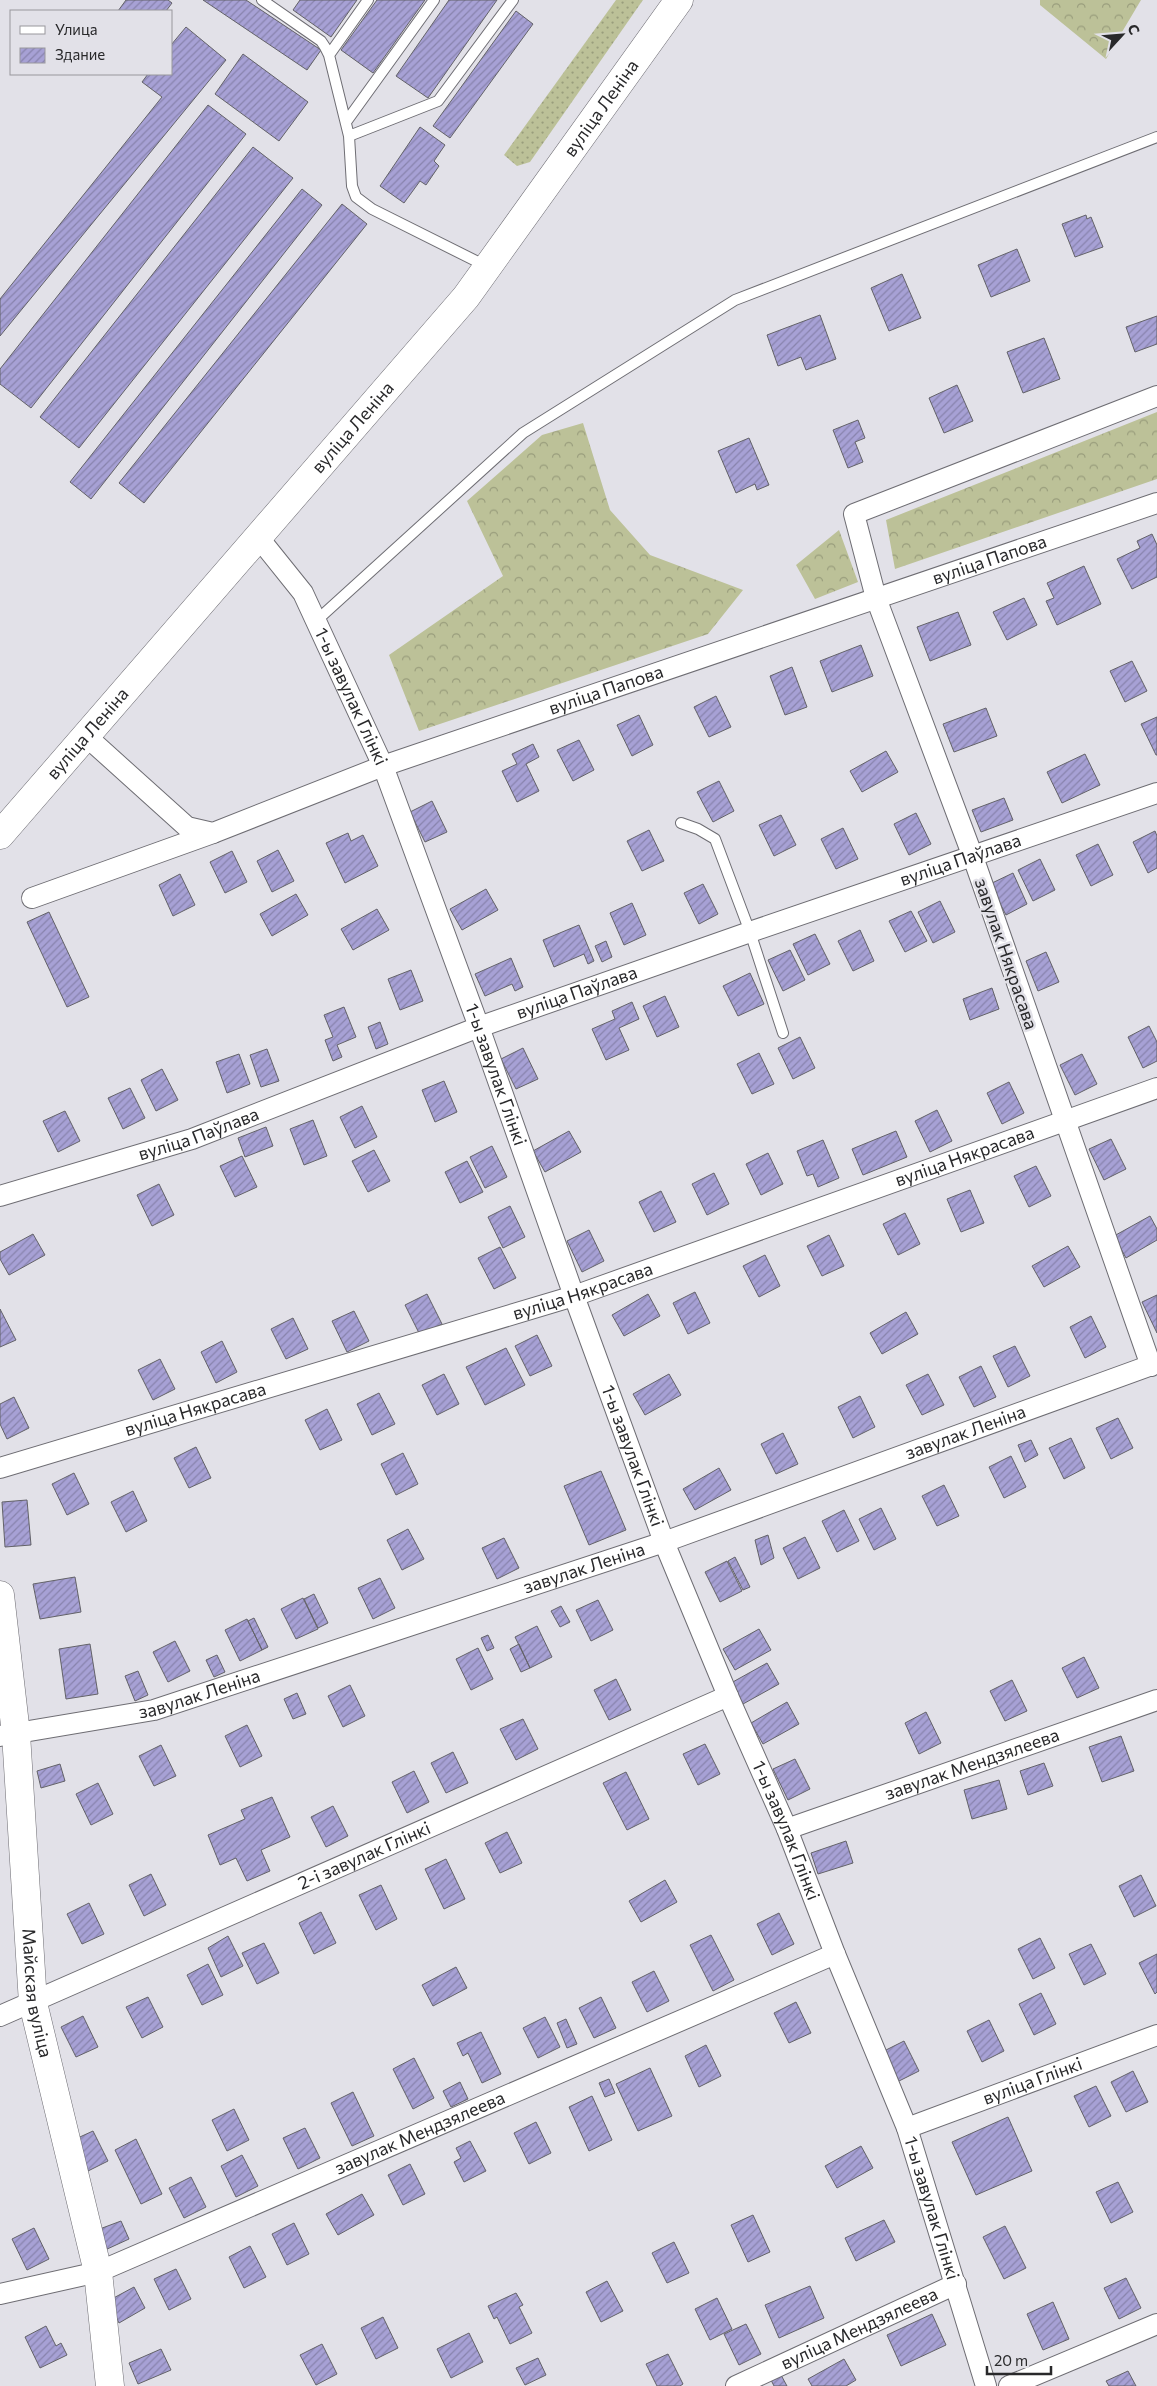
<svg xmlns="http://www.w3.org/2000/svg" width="1157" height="2386" font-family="Commissioner,sans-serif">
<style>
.grass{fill:url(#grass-dots)}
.forest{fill:url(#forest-crowns)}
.building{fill:url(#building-hatch);stroke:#636268}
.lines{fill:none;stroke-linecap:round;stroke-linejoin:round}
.lane-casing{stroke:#6e6d73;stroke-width:12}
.street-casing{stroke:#6e6d73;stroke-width:22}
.secondary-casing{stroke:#6e6d73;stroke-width:29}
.lane{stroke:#fff;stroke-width:10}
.street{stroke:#fff;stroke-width:20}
.secondary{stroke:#fff;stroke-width:28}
.labels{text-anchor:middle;stroke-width:5;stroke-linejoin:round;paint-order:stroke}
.street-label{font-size:18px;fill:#29292b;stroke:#e2e1e8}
</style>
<defs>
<pattern id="grass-dots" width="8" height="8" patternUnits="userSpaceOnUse" patternTransform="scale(1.25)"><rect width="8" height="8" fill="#bcc198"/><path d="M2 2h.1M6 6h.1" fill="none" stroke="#999d7c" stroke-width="1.8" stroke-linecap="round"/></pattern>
<pattern id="forest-crowns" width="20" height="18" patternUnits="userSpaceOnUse" patternTransform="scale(1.25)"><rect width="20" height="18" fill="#bcc198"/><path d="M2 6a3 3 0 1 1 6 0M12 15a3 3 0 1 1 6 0" fill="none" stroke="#999d7c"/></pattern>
<pattern id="building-hatch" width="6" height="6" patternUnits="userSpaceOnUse" patternTransform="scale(1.25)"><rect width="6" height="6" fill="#a7a1d5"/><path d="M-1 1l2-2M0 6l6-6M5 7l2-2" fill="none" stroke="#8883ad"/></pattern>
</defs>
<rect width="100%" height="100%" fill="#e2e1e8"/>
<!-- grass -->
<path class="grass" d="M616,0H643L530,162L517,166L504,155Z"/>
<!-- forest -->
<path class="forest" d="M1040,0H1141L1106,59L1040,5Z
M1157,412V479L895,569L886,520Z
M583,423L610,510L650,555L743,590L708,634L419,731L389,655L503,576L467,501L542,435Z
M839,530L858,582L815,599L796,565Z"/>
<!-- building -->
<path class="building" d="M126,0H168L172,3L166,11H118Z
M203,0H246L321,50L307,70Z
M300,0H357L331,37L293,10Z
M377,0H425L373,73L341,50Z
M449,0H497L428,98L396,76Z
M516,11L533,24L450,138L433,126Z
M186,27L226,60L0,336V299L162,97L142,82L148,74H171V45Z
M243,54L308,102L279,141L215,94Z
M208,105L246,134L31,408L0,384V369Z
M420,127L445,145L434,161L439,166L426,185L420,181L404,203L380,186Z
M253,147L293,178L79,448L40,417Z
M302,189L322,205L91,499L70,482Z
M342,204L367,224L144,503L119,483Z
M1086,215L1087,219L1091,217L1103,247L1075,257L1062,224Z
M1017,249L1030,281L991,297L978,265Z
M902,274L921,318L889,331L871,288Z
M820,315L836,359L806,370L801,357L778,366L767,335Z
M1157,316V344L1135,352L1126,327Z
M1044,338L1060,379L1023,393L1007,352Z
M957,385L973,421L944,433L929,398Z
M858,420L865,438L855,442L863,462L848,468L833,430Z
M749,438L769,485L757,490L755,484L736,493L718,451Z
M1152,534L1157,545V577L1132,589L1117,559L1140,548L1137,541Z
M1084,566L1101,604L1057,625L1046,601L1054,598L1047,583Z
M1024,598L1037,625L1007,640L993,612Z
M958,612L971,645L930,661L917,627Z
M861,645L873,676L832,692L820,661Z
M1132,661L1147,691L1125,702L1110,671Z
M792,667L807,707L785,715L770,676Z
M716,696L731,727L709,737L694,707Z
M986,708L997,736L954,752L943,724Z
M639,715L653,745L632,756L617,725Z
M1157,717V755H1156L1141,724Z
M579,740L594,770L573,781L557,750Z
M533,744L539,757L526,764L539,791L517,802L502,771L517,764L512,754Z
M886,751L898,772L862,792L850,771Z
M1085,754L1100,785L1062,803L1047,772Z
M719,781L734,811L713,822L697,792Z
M1004,798L1013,820L981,832L972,810Z
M432,801L447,832L425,842L410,812Z
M916,813L931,844L909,855L894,824Z
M781,815L796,845L774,856L759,825Z
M843,828L858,859L836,869L821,839Z
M649,830L664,861L642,871L627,841Z
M1155,831L1157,836V868L1148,873L1133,842Z
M348,833L351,841L363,835L378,866L345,883L326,843Z
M1098,844L1113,875L1091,886L1076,855Z
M278,850L294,881L272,892L257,861Z
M232,851L247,882L225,893L210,862Z
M1040,859L1055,890L1033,901L1018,870Z
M1013,873L1027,904L1006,915L990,884Z
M180,874L195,905L173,916L159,885Z
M703,884L718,914L699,924L684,893Z
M486,889L498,910L462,930L450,909Z
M296,894L308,915L272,936L260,914Z
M940,901L955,932L933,943L918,912Z
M632,903L646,935L624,945L610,913Z
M377,909L389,930L353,950L341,929Z
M911,911L927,941L905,952L889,921Z
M49,912L89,997L67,1007L27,922Z
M579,925L594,961L588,964L584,954L554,967L543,940Z
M860,930L874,961L853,971L838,941Z
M815,934L830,964L808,975L793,944Z
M606,941L612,957L602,962L595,946Z
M790,950L805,980L783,991L768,960Z
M1046,952L1059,982L1038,991L1026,961Z
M511,958L523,987L515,991L512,984L485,996L475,974Z
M411,970L423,1001L400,1010L388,979Z
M750,973L764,1004L738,1016L723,986Z
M992,988L999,1009L970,1020L963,999Z
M665,996L679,1027L657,1037L643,1006Z
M632,1002L639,1019L619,1028L629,1050L606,1060L592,1029L615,1019L612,1011Z
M344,1007L356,1037L337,1045L342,1057L333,1061L325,1040L333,1037L324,1015Z
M380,1022L388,1044L376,1049L368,1027Z
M1149,1026L1157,1042V1061L1143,1068L1128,1037Z
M800,1037L815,1068L793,1079L778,1048Z
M523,1048L538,1079L516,1089L501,1059Z
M267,1049L279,1081L261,1087L250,1055Z
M759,1053L774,1084L752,1094L737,1064Z
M239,1054L250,1084L227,1093L216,1062Z
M1082,1054L1097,1084L1075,1095L1060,1065Z
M162,1069L178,1100L156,1111L141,1080Z
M444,1081L457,1112L435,1122L422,1090Z
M1009,1082L1024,1113L1002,1124L987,1093Z
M130,1088L145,1118L123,1129L108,1098Z
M362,1106L377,1137L355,1148L340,1117Z
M937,1110L952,1141L930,1152L915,1121Z
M65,1111L80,1141L58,1152L43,1121Z
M313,1120L327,1156L304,1165L290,1129Z
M266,1127L273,1146L245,1157L238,1138Z
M569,1131L581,1152L545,1172L533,1151Z
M896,1131L907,1157L863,1175L852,1149Z
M1111,1139L1126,1169L1104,1180L1089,1149Z
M823,1140L839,1178L818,1187L813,1174L807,1176L797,1151Z
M492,1146L507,1177L485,1188L470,1157Z
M374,1150L390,1181L368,1192L352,1161Z
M768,1153L783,1184L761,1195L746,1164Z
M242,1156L257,1187L235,1197L220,1166Z
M467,1161L483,1192L460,1203L445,1172Z
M1036,1166L1051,1196L1029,1207L1014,1176Z
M714,1173L729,1204L707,1215L692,1184Z
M159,1184L174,1215L152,1226L137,1195Z
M970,1190L984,1223L961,1232L947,1199Z
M661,1191L676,1222L654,1232L639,1202Z
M510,1206L525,1237L503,1248L488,1217Z
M905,1213L920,1244L898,1255L883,1224Z
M1150,1216L1157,1229V1240L1126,1258L1114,1236Z
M589,1230L604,1261L582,1272L567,1241Z
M33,1234L45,1255L9,1275L0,1259V1252Z
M829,1235L844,1266L822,1276L807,1246Z
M1068,1246L1080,1267L1044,1287L1032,1266Z
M500,1247L516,1278L494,1289L478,1258Z
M765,1255L780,1286L759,1297L743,1266Z
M695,1292L710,1323L688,1334L673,1303Z
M427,1294L442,1324L420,1335L405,1305Z
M648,1294L660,1316L624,1336L612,1315Z
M1157,1295V1333L1142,1302Z
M0,1309L16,1340L0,1347Z
M354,1311L369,1341L347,1352L332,1321Z
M906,1312L918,1334L882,1354L870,1333Z
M1091,1316L1106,1347L1085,1358L1070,1327Z
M293,1318L308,1349L286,1359L271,1329Z
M537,1335L552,1366L530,1376L515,1346Z
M222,1341L237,1372L216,1383L201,1352Z
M1015,1346L1030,1376L1008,1387L993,1356Z
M506,1348L525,1385L485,1405L466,1367Z
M160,1359L175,1389L153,1400L138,1370Z
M981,1366L996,1397L974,1407L959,1377Z
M444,1374L459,1404L437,1415L422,1385Z
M669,1374L681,1395L645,1415L633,1394Z
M928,1374L944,1405L922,1415L906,1385Z
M379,1393L395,1424L372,1435L357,1404Z
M860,1396L875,1427L853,1438L838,1407Z
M14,1397L29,1428L7,1439L0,1424V1404Z
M327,1409L342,1440L320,1450L305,1420Z
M1118,1418L1133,1448L1111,1459L1096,1428Z
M783,1433L798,1464L776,1474L761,1444Z
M1071,1438L1085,1468L1064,1479L1049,1448Z
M1031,1440L1038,1455L1025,1462L1018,1445Z
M196,1447L211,1478L189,1488L174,1458Z
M403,1453L418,1484L396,1495L381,1464Z
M1011,1456L1026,1487L1004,1498L989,1467Z
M719,1468L731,1490L695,1510L683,1489Z
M601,1471L626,1530L589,1545L564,1486Z
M74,1473L89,1504L67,1515L52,1484Z
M944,1485L959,1516L937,1526L922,1496Z
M133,1491L147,1521L126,1532L111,1502Z
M27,1500L31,1545L5,1547L2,1502Z
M881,1508L896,1539L874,1550L859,1519Z
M844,1510L859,1541L837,1552L822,1521Z
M408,1529L424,1559L402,1570L387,1540Z
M768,1535L774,1558L761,1565L755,1540Z
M805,1537L820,1568L798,1579L783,1548Z
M504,1538L519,1568L497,1579L482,1548Z
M735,1557L750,1587L743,1590L728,1561Z
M727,1561L742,1591L720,1602L705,1572Z
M75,1577L81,1612L40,1619L33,1584Z
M380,1578L395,1608L373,1619L358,1588Z
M314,1594L328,1623L318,1628L304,1599Z
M303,1598L318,1629L296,1639L281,1609Z
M598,1600L613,1630L591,1641L576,1610Z
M561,1606L570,1622L560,1627L551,1611Z
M254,1618L268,1647L262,1650L248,1621Z
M247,1619L262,1650L240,1661L225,1630Z
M537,1626L552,1657L530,1668L515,1637Z
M759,1629L771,1650L735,1670L723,1649Z
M488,1635L494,1648L487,1651L481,1638Z
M175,1641L190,1671L168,1682L153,1652Z
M90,1644L98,1694L66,1699L59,1649Z
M519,1644L530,1668L521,1672L510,1649Z
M478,1648L493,1679L471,1690L456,1659Z
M217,1655L225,1672L214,1677L206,1660Z
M1084,1657L1099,1688L1077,1698L1062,1668Z
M767,1663L779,1684L743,1704L731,1683Z
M138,1671L148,1695L135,1701L125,1676Z
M616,1679L631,1710L609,1720L594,1690Z
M1012,1680L1027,1711L1005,1721L990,1691Z
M350,1685L365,1716L343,1727L328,1696Z
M297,1693L306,1714L293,1719L284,1699Z
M787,1702L799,1724L763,1744L751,1723Z
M926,1712L941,1743L919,1754L905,1723Z
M523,1719L538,1749L516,1760L500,1729Z
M247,1725L262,1756L240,1767L225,1736Z
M1121,1736L1134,1771L1102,1782L1089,1747Z
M705,1744L720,1774L698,1785L683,1754Z
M161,1745L176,1776L154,1786L139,1756Z
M453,1752L468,1783L446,1793L431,1763Z
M795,1759L810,1789L788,1800L773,1769Z
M1044,1763L1053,1786L1028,1795L1020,1771Z
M60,1764L65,1781L41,1788L37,1771Z
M414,1771L429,1802L407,1813L392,1782Z
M626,1772L649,1819L627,1830L603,1783Z
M999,1780L1007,1809L972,1819L964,1790Z
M98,1783L113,1814L91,1825L76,1794Z
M272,1797L290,1837L261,1850L270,1871L247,1881L236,1858L220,1865L208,1835L245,1819L241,1810Z
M333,1806L348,1836L326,1847L311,1817Z
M507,1832L522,1863L500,1873L485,1843Z
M846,1841L853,1863L818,1874L811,1853Z
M446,1859L465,1899L444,1909L425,1869Z
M151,1874L166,1905L144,1916L129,1885Z
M1141,1875L1156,1906L1134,1917L1119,1886Z
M665,1880L677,1902L641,1922L629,1901Z
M381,1885L397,1919L376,1930L359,1895Z
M89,1903L104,1934L82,1944L67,1914Z
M321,1912L336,1943L314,1954L299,1923Z
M779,1913L794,1944L772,1955L757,1924Z
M711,1935L734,1980L713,1991L690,1945Z
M228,1936L243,1966L221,1977L208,1948Z
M1040,1938L1055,1968L1033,1979L1018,1949Z
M264,1943L279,1973L257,1984L242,1953Z
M1091,1944L1106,1974L1084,1985L1069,1954Z
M1157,1954V1992L1155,1994L1139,1963Z
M208,1964L223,1995L202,2005L187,1975Z
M456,1967L467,1988L433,2006L422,1985Z
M654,1971L669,2001L647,2012L632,1982Z
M1041,1993L1056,2024L1034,2035L1019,2004Z
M148,1997L163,2027L142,2038L126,2007Z
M601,1997L616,2028L594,2038L579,2008Z
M796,2002L811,2033L789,2043L774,2013Z
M83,2016L98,2047L76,2057L61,2027Z
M545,2017L560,2047L538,2058L523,2028Z
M566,2019L577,2044L567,2048L557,2023Z
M989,2020L1004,2051L982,2062L967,2031Z
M481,2032L501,2074L482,2083L468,2053L463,2056L457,2043Z
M904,2041L919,2071L897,2082L882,2052Z
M706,2045L721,2076L699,2087L685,2056Z
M414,2058L434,2098L413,2109L393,2069Z
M650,2068L672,2116L638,2131L616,2084Z
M1133,2071L1148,2102L1126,2112L1111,2082Z
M609,2079L615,2093L605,2097L599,2083Z
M460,2082L468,2099L451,2107L443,2091Z
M1096,2086L1111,2116L1089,2127L1074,2096Z
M353,2092L374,2136L352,2146L331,2103Z
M592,2096L612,2140L589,2151L569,2107Z
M234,2109L249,2140L227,2151L212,2120Z
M1008,2117L1032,2171L976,2195L952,2142Z
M536,2122L551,2153L529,2164L514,2133Z
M305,2128L320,2158L298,2169L283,2138Z
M93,2131L108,2161L86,2172L71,2141Z
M136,2139L162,2194L141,2204L115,2150Z
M470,2141L486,2171L464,2182L454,2162L461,2158L456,2148Z
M861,2146L873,2168L837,2188L825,2166Z
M242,2155L258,2186L236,2197L221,2166Z
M410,2164L425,2194L403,2205L388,2175Z
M191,2177L206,2207L184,2218L169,2188Z
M1118,2182L1133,2212L1111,2223L1096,2192Z
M362,2194L374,2215L338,2235L326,2214Z
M753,2215L770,2252L748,2262L731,2225Z
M884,2220L895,2242L856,2261L845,2238Z
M121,2221L129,2239L105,2250L97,2230Z
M294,2223L309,2254L287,2265L272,2234Z
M1005,2226L1026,2268L1004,2279L983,2237Z
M34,2228L49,2259L27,2270L12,2239Z
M674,2242L689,2273L667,2283L652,2253Z
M250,2246L266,2277L244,2288L229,2257Z
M176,2269L191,2299L169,2310L154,2279Z
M1126,2278L1141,2308L1119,2319L1104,2288Z
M607,2281L623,2311L601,2322L586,2292Z
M810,2286L824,2318L779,2338L765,2305Z
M134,2287L145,2308L119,2323L108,2301Z
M516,2293L523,2305L519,2307L532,2333L510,2344L497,2317L494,2319L488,2306Z
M717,2298L732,2329L710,2340L695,2309Z
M1053,2302L1069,2339L1043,2350L1027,2314Z
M932,2314L946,2345L901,2366L887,2335Z
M383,2317L398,2348L376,2359L361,2328Z
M746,2324L761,2354L739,2365L724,2334Z
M46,2326L56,2346L61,2343L67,2355L40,2368L25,2337Z
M469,2333L483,2362L451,2378L437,2349Z
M322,2344L337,2374L316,2385L300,2355Z
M161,2349L171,2370L138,2384L129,2363Z
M668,2354L683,2384L680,2386H657L646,2364Z
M538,2358L546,2375L525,2385L516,2368Z
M844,2359L856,2380L846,2386H812L808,2379Z
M1128,2371L1136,2386H1109L1106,2381Z
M781,2375L787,2386H774L771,2380Z"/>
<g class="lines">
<!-- lane casing -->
<g class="lane-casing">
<path id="lane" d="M262,0L321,41L325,47L329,55L349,136L352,186L356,197L372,209L486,266
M329,55L368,0
M346,122L434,0
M349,136L438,101L513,0
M316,621L523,433L735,300L1157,137
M681,823L698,829L715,839L750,932L783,1033"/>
</g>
<!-- street casing -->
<g class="street-casing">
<g id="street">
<path id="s1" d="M258,537L303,593L383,766L479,1027L574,1296L664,1542L728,1696L787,1829L835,1954L907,2128L986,2386"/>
<path id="s2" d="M86,736L187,827L213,833L383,766L1157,503"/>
<path d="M32,898L213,833"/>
<path id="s3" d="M0,1196L192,1139L479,1027L750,932L1157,793"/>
<path d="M1151,1366L973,857L876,598L854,514L1157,396"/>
<path id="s4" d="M0,1468L574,1296L1157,1088"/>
<path id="s5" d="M0,1736L154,1710L664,1542L1157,1363"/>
<path id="s6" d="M787,1829L1157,1700"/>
<path id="s7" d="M0,2016L728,1696"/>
<path id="s8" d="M907,2128L1157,2035"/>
<path id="s9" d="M0,2294L98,2272L835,1954"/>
<path id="s10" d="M736,2386L956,2284"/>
<path d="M1009,2386L1157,2324"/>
</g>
</g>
<!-- secondary casing -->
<g class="secondary-casing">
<g id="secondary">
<path id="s11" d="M0,835L466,297L679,0"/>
<path id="s12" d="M0,1595L16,1734L33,2003L98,2272L110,2386"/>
</g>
</g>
<!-- lane -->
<use href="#lane" class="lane"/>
<!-- street -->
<use href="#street" class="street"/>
<!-- secondary -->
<use href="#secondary" class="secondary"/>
</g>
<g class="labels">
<!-- street labels -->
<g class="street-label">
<text dy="6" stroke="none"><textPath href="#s11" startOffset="944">вуліца Леніна</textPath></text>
<text dy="6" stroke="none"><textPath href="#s11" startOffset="539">вуліца Леніна</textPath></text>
<text dy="6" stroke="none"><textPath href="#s2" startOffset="986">вуліца Папова</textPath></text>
<text dy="6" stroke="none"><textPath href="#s2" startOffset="581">вуліца Папова</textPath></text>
<text dy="6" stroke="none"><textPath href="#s1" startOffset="186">1-ы завулак Глінкі</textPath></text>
<text dy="6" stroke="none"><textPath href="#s11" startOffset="134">вуліца Леніна</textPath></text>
<text dy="6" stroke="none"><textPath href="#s3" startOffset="1018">вуліца Паўлава</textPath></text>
<text transform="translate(1006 954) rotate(71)" y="6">завулак Някрасава</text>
<text dy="6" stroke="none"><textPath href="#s3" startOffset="612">вуліца Паўлава</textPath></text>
<text dy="6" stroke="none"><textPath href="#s1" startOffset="591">1-ы завулак Глінкі</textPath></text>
<text dy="6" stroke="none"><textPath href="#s3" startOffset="208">вуліца Паўлава</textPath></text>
<text dy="6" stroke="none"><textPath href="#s4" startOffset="1014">вуліца Някрасава</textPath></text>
<text dy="6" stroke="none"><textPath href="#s4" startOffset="609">вуліца Някрасава</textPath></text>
<text dy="6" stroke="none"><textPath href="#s4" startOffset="204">вуліца Някрасава</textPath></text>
<text dy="6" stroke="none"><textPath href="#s5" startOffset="1014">завулак Леніна</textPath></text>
<text dy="6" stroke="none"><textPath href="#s1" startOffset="996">1-ы завулак Глінкі</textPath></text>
<text dy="6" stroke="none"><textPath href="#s5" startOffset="609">завулак Леніна</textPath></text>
<text dy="6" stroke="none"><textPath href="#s5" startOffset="204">завулак Леніна</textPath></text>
<text dy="6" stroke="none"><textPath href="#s6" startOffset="196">завулак Мендзялеева</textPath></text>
<text dy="6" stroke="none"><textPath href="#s1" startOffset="1401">1-ы завулак Глінкі</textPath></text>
<text dy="6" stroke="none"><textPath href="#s7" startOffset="398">2-і завулак Глінкі</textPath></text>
<text dy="6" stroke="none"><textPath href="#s12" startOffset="400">Майская вуліца</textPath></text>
<text dy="6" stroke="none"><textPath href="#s8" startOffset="134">вуліца Глінкі</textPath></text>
<text dy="6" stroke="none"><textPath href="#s9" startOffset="451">завулак Мендзялеева</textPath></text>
<text dy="6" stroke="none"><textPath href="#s1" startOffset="1806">1-ы завулак Глінкі</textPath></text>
<text dy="6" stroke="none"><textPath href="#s10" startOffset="136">вуліца Мендзялеева</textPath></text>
</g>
</g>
<!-- legend -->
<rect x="10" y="10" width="162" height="65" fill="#e2e1e8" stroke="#98979c"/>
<rect x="20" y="26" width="25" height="8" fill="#ffffff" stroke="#98979c"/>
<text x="55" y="35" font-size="15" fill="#29292b">Улица</text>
<rect x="20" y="48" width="25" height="15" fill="url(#building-hatch)" stroke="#98979c"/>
<text x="55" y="60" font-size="15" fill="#29292b">Здание</text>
<!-- north arrow -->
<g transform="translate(1122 35) rotate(64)" stroke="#e2e1e8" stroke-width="4" paint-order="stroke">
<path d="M0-4L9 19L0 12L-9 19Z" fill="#29292b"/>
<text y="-8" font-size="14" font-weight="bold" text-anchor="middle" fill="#29292b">С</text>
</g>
<!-- scale -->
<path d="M987 2366v8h64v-8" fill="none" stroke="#29292b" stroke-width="2.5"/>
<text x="994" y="2366" font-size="15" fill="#29292b" stroke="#e2e1e8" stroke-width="4" paint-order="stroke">20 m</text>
</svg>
